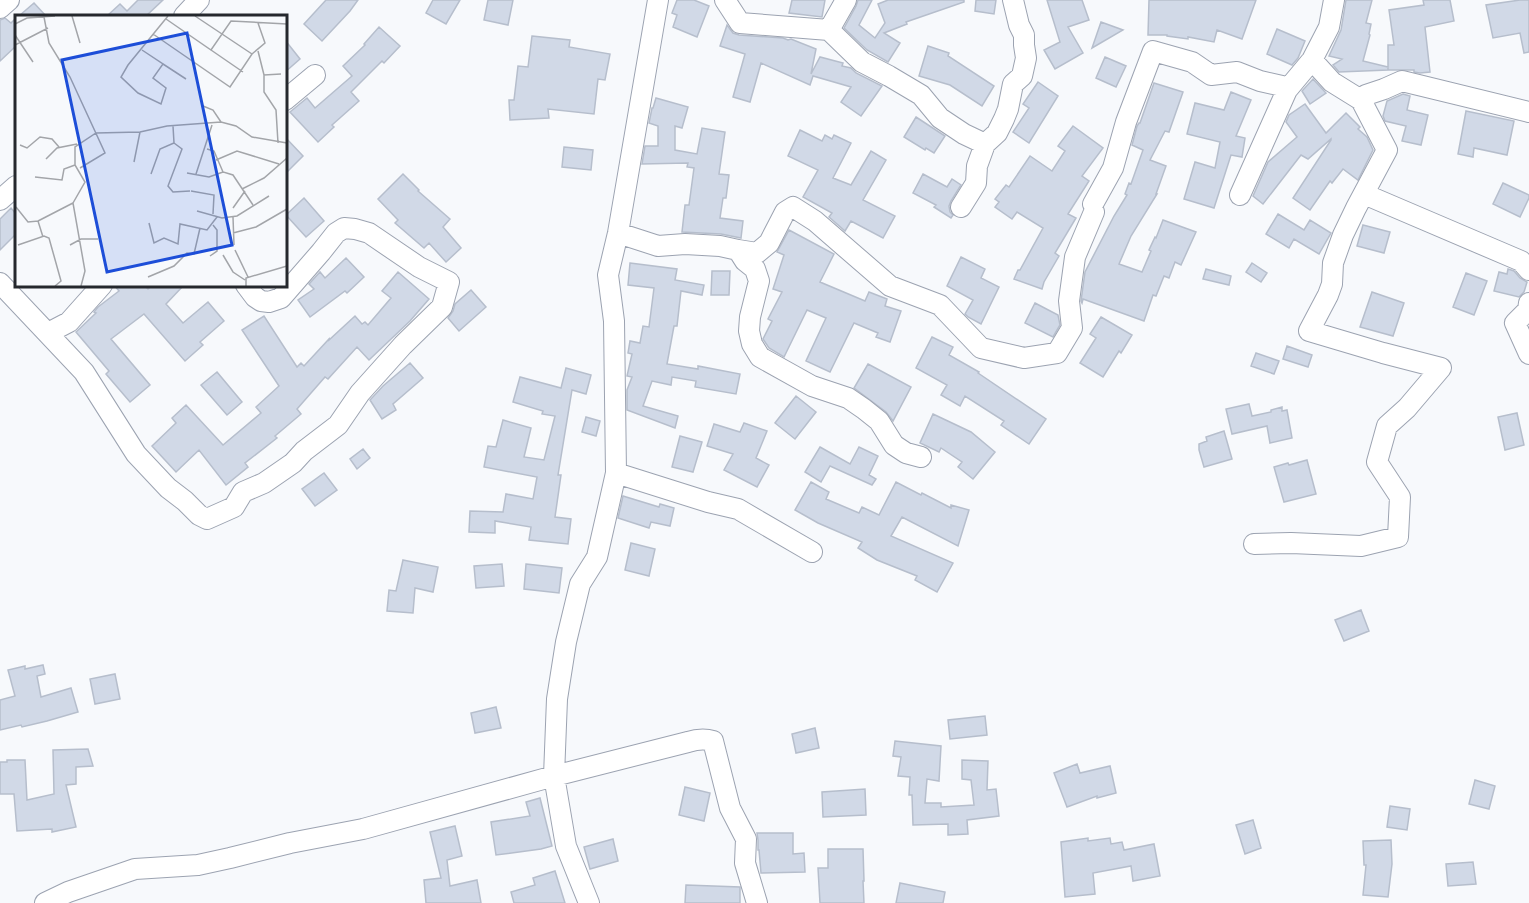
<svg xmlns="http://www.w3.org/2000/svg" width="1529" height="903" font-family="Signika,sans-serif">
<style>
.building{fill:#d1d9e7;stroke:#b6becc;stroke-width:1.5}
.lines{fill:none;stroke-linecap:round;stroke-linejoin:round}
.minor-casing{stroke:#9ca3b1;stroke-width:22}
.minor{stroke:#fff;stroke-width:20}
.inset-road{fill:none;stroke:#a3a5a9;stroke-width:1.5}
.view{fill:#1d4ed8;fill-opacity:0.15;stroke:#1d4ed8;stroke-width:3}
.inset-edge{fill:none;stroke:#25282d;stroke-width:3}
</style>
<rect width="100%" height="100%" fill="#f7f9fc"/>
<!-- building -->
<path class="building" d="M138,0H163L146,16H107L120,4L127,11Z
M326,0H358L350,11L322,41L304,24Z
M433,0H460L446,24L426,13Z
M488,0H513L508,25L484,20Z
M677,0H694L709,6L697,37L673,27L677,15L672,13Z
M792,0H825L822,17L789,13Z
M858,0H872L859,25L875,38L885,23L878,4L888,0H964V2L906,22L907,24L884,33L900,43L888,62L867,50L844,28L856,6Z
M976,0H996L994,14L975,11Z
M1047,0H1082L1089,20L1068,27L1083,53L1055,69L1044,50L1060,42Z
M1149,0H1256L1242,39L1217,30L1214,42L1188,37V39L1167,36V35H1148Z
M1346,0H1372L1366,23L1371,24L1369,34L1370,35L1363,61L1388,67V45H1394L1389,10L1424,5L1423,0H1450L1454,21L1425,27L1430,72L1420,73L1414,72V70H1388V68V70L1339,72L1333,65L1342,59L1329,56L1341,30Z
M1520,0H1529V52L1524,53L1520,33L1493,38L1486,5Z
M34,3L46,16H19Z
M5,18L11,23L16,18V46L0,61V20Z
M1101,22L1123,30L1092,48Z
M727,25L733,33L739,35L783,38L788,40L791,39L816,49L811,74L820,57L843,63L842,66L851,68L856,73L882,86L861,116L841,102L851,87L813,76L810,85L761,63L750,102L733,97L745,54L720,46Z
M379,27L400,46L384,63L382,61L351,92L359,101L332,125L334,127L318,142L290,112L307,98L315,108L352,76L343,66L365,45L364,44Z
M1277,29L1305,41L1298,58L1292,65L1267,54Z
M532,36L570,40L569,47L610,54L605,80L598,79L594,114L548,109L549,118L510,120L509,100H514L518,66L528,67Z
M285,40L300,59L285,72Z
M928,46L949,53L948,56L994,86L982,106L950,85L919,76Z
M1105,57L1126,66L1116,87L1096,78Z
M1313,79L1326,93L1310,104L1302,91Z
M1038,82L1058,96L1029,143L1013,132L1029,108L1023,104Z
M1154,83L1183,92L1169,132L1165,131L1150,160L1166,166L1156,194H1157L1131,236L1119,264L1142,272L1151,251L1149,250L1155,237L1156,238L1163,220L1196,232L1181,265L1175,262L1169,278L1164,276L1156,296L1153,295L1144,321L1083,299L1082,303L1081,301L1085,272L1114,216L1127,195L1125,194L1129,183L1131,184L1143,150L1132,145L1137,126L1139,123H1140Z
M1231,92L1251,100L1236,136L1245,138L1242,157L1231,155L1214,208L1184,199L1195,162L1215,168L1220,142L1187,134L1195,103L1224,110Z
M1403,94L1410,96L1407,110L1428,115L1421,145L1402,141L1406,126L1385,121L1383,116L1387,101Z
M656,98L688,107L682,128L675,126V150L697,154L702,128L725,132L719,174L729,175L726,198H723L720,218L743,221L741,238L721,234L682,232L685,205H689L694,168L687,167L688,163L642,164L645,146H658V126L649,123L652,108H653Z
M1305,104L1326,133L1346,113L1360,127L1358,129L1367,137L1373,150L1358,180L1343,169L1332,183L1330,181L1310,210L1293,198L1331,140V139L1308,159L1301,155L1263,204L1253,196L1268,162L1297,137L1286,122L1289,115Z
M1466,111L1514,121L1507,155L1474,148L1473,157L1458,154Z
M916,117L945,136L934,153L926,148L925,150L904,137Z
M1073,126L1103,148L1082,176L1089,181L1068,214L1076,218L1055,253L1059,256L1044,282L1042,289L1014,279L1018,270H1020L1043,228L1017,212L1012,219L995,207L999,202L995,199L1006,185L1009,187L1030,156L1052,171L1065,151L1058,146Z
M800,130L822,141L825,135L832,139L834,135L851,143L833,178L851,185L871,151L886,160L863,200L895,216L883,238L851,221L845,231L829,217L832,213L803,197L818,170L788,156Z
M285,137L303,156L285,174Z
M564,147L593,150L591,170L562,167Z
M403,174L419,190L418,191L450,219L443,227L461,248L446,262L429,243L424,248L395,223L398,220L378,199Z
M923,174L947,187L952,179L961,185L951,201L949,206L950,212L953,215L951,218L934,207L936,205L913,193Z
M1503,183L1529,195V198L1520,217L1493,204Z
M304,198L324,221L306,237L286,215Z
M11,208L16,214V234L0,250V219Z
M1278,214L1304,230L1310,220L1331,233L1319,254L1294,239L1289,248L1266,234Z
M1363,225L1390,232L1384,253L1357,246Z
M789,230L834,254L820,282L865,301L869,292L887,299L885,306L901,311L890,342L876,337L878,333L854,323L830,372L806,361L826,318L807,310L784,357L769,348L763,339L772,321L768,319L782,292L773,289L784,255L777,252Z
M961,257L985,269L981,278L999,287L981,324L968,317L965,314L973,300L947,286Z
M346,258L364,277L347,293L345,291L310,317L298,300L314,289L309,284L320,272L325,278Z
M630,263L677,269L675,280L704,285L702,295L681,291L677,326H674L667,364L698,369V366L740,374L736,394L695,387L696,381L672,377L671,385L652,381L643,406L678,416L675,428L627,410V390L632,377L627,376L632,354L628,353L630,341L640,343L643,326L649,327L654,288L628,285Z
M1252,263L1267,273L1261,282L1246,272Z
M1206,269L1231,276L1229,285L1203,279Z
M1508,269L1514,271L1520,278L1527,282L1524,292L1519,297L1494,291L1499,272L1507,274Z
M712,271H730L729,295H711Z
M398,272L429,299L410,321L369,360L357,347L328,379L325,377L297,409L301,414L275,436L277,438L245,463L248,467L226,485L199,450L176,472L152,446L176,423L172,418L186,405L223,445L261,413L256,407L279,386L242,330L264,316L297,367L301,363L304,366L329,339V340L355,316L362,324L365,322L368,325L391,298L382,291Z
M1466,273L1487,281L1474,315L1453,307Z
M114,285H144L148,289L152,285H184L166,304L183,323L208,302L224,321L200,342L203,345L185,361L144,314L111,339L150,385L130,402L106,374L109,371L76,332L96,313L94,312L98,307L119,291Z
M471,290L486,307L459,331L448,318L453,311L455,304Z
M1372,292L1404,303L1393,336L1360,327Z
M1035,303L1058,315L1060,325L1053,337L1025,323Z
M1101,317L1132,335L1121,353L1119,351L1103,377L1080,363L1096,338L1090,334Z
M932,337L953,347L949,355L979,372L978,373L1046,419L1029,444L1001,425L1004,421L965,396L960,406L941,395L947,385L916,368Z
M1287,346L1312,355L1308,367L1283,359Z
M1256,353L1279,361L1274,374L1251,366Z
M410,363L423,378L393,404L396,410L382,419L370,400L383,386Z
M868,364L911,387L893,421L886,412L854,388Z
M566,368L591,375L586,394L572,390L558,475H561L555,517L571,519L568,544L529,540L531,527L495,521V533L469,532L470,511L503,512L506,494L533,499L537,477L484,467L488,446L496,447L503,420L531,428L524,457L544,460L555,416L542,414L543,411L513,402L520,377L561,388Z
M217,372L242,402L227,415L201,385Z
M796,396L816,412L795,439L775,423Z
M1249,404L1252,416L1271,412V410L1282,407V411L1287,410L1292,438L1270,443L1267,426L1232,434L1226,409Z
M1517,413L1524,445L1505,450L1498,417Z
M933,414L971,432L995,452L973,479L958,467L962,462L941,448L939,452L920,443Z
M586,417L600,421L596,436L582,432Z
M744,423L767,431L756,458L769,465L757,487L724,470L733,454L707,446L714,424L740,432Z
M1224,431L1232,459L1204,467L1199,450V444L1207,441L1206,437Z
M680,436L702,442L693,472L672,467Z
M820,447L850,464L859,447L878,456L869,475L876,479L872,485L830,466L821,482L805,472Z
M363,449L370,458L357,469L350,459Z
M1307,460L1316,494L1284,502L1274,467L1288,463L1289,465Z
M324,473L337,490L315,506L302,489Z
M811,482L829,492L826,499L859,513L862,507L879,515L896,482L921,495L922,493L951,508V505L969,510L958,546L902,517L891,536L953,563L937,592L915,580L917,576L877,560L858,548L862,542L818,523L795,510Z
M623,496L659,507L660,504L674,508L670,526L651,522L649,528L618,518Z
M631,543L655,549L649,576L625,570Z
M403,560L438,567L433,592L415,588L413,613L387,611L389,590L396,591Z
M502,564L504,586L476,588L474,566Z
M526,564L562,568L559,593L524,589Z
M1361,610L1369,631L1344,641L1335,620Z
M43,665L45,674L37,676L41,697L71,688L78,712L47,721L22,727L21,725L0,730V700L15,696L8,670L25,666V669Z
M115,674L120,699L95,704L90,679Z
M496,707L501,728L475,733L471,713Z
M985,716L987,735L950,739L948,720Z
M815,728L819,748L796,753L792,734Z
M895,741L941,746L939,781L927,779L925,803H941V807L974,805L971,780L962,779V760L988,761L987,790L996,789L999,816L967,820L968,834L948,835V824L913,825L912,795H909L910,777L898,776L901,757L893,756Z
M88,749L93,766L76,767V784L66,785L76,827L52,832V829L17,831L14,794H0V762H7V760H25L27,800L54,794L53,750Z
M1077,764L1080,773L1110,766L1116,793L1097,798V796L1067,807L1054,773Z
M1475,780L1495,786L1489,809L1469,804Z
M685,787L710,793L704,821L679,815Z
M865,789L866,815L823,817L822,792Z
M540,798L552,846L541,849L496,855L491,822L530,816L526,802Z
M1390,806L1410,809L1407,830L1387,827Z
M1253,820L1261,848L1245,854L1236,825Z
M455,826L462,856L447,860L450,886L477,880L481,903H426L424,880L441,878L430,832Z
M757,833H793V854L804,853L805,872L761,873L759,850H758V840Z
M1088,838V841L1110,838L1111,844L1122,842L1124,850L1154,844L1160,876L1133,881L1131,866L1093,873L1095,894L1065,897L1061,842Z
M613,839L618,861L590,869L584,847Z
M1391,840L1392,864L1388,897L1363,895L1366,865H1364L1363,841Z
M828,849H863L864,881H863L864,903H820L818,868H828Z
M1473,862L1476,884L1448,886L1446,864Z
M555,871L565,903H514L511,892L535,885L533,878Z
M900,883L945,892L943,903H896Z
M686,885L740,887V903H685Z"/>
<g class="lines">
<!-- minor casing -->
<g class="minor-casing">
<path id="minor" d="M725,0L740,23L829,30L862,62L889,76L921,95L940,118L964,134L985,144
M0,8L9,0
M184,16L199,0
M829,30L846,0
M285,100L315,75
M1361,100L1366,95L1384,89L1402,81L1529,112
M1364,194L1521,261L1529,270
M1240,195L1287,90L1312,60L1329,27L1334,0
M0,200L16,186
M1093,204L1113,168L1126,122L1153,51L1192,62L1211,75L1237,72L1260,81L1282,86L1287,90
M961,207L976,183L977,166L985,144L997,133L1004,119L1008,109L1013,84L1022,76L1026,58L1024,45V35L1019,25L1013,0
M618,233L658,246L685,244L720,246L738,250L745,261L755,269L759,281L750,317L749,331L752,344L760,357L812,386L848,398L864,409L879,421L894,445L906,453L921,457
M738,250L757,253L769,243L785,212L793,207L815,221L890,286L940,305L981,348L1024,358L1057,353L1072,328L1069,301L1075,257L1094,212
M0,283L84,372L136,454L168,488L185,501L199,515L207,519L234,507L243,492L264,483L293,463L304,451L338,425L360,393L403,345L442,307L449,282L419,267L369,233L355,229L344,228L336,233L321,252L281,298L269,302L261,301L255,297L246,285
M1529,303L1528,310L1515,323L1529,354
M48,333L69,322L102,285
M616,473L708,502L738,509L812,552
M1254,544L1291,543L1361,546L1398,537L1400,497L1377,462L1387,426L1407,408L1441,368L1383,353L1309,331L1328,295L1332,284L1333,263L1343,235L1356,208L1387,150L1361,100L1332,82L1312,60
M45,903L68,892L135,869L198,865L230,858L290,843L363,829L554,776L688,742C697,739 704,738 713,741L730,808L746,839L745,863L757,903
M589,903L566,846L554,776L557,699L566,642L580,584L597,557L616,473L614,321L608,275L618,233L658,0"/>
</g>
<!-- minor -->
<use href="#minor" class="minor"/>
</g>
<!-- overview -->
<g transform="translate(15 15)">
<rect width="272" height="272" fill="#f7f9fc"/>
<path class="inset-road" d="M57,1L65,28M180,1L237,39M29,2L34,28L55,62L90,138L65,153M151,4L196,35L216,6L272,9M0,9L12,3L40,1M138,19L215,72L237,39L250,28L243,8M0,20L18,47M0,30L33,13M127,35L148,49L138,63L151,73L146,89L123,78L106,62L113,50L153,1M196,35L228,57M243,36L249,60L266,59M148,49L171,64M249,60V77L261,95L263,128M188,91L198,95L206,107M159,128L167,134L153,171L158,177L175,176M5,130L12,133L25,122L37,124L44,132M192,134L199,136L208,157L218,160L238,190M31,144L42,133L62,129M201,145L222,136L264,149M119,147L125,117M172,158L194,162L208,157M136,159L145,134L159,128L158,111M181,159L197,110M20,162L47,165L49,154L60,150M227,174L249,163L272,143M176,176L199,180L198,199M58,188L70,167L60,150V132L81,118L125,117L152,111L206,107L221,111L237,122L272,128M1,192L13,207L23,206L28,222M218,193L230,176M182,196L207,203L222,201L254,181M218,202L219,230M23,206L58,188L70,256L66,271M134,208L139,228L149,223L163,229L165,209L192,215L202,202M218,218L241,212L272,194M3,230L29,221L34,223L46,266L40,271M55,230L66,224H83M220,235L233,262M208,240L218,257L230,265M195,241L202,236V215L198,210M133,262L159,251L172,238L179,239L185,213M231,271V263L272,251"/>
<path class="view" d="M172,18L217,230L92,257L47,45Z"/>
<rect width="272" height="272" class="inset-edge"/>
</g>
</svg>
